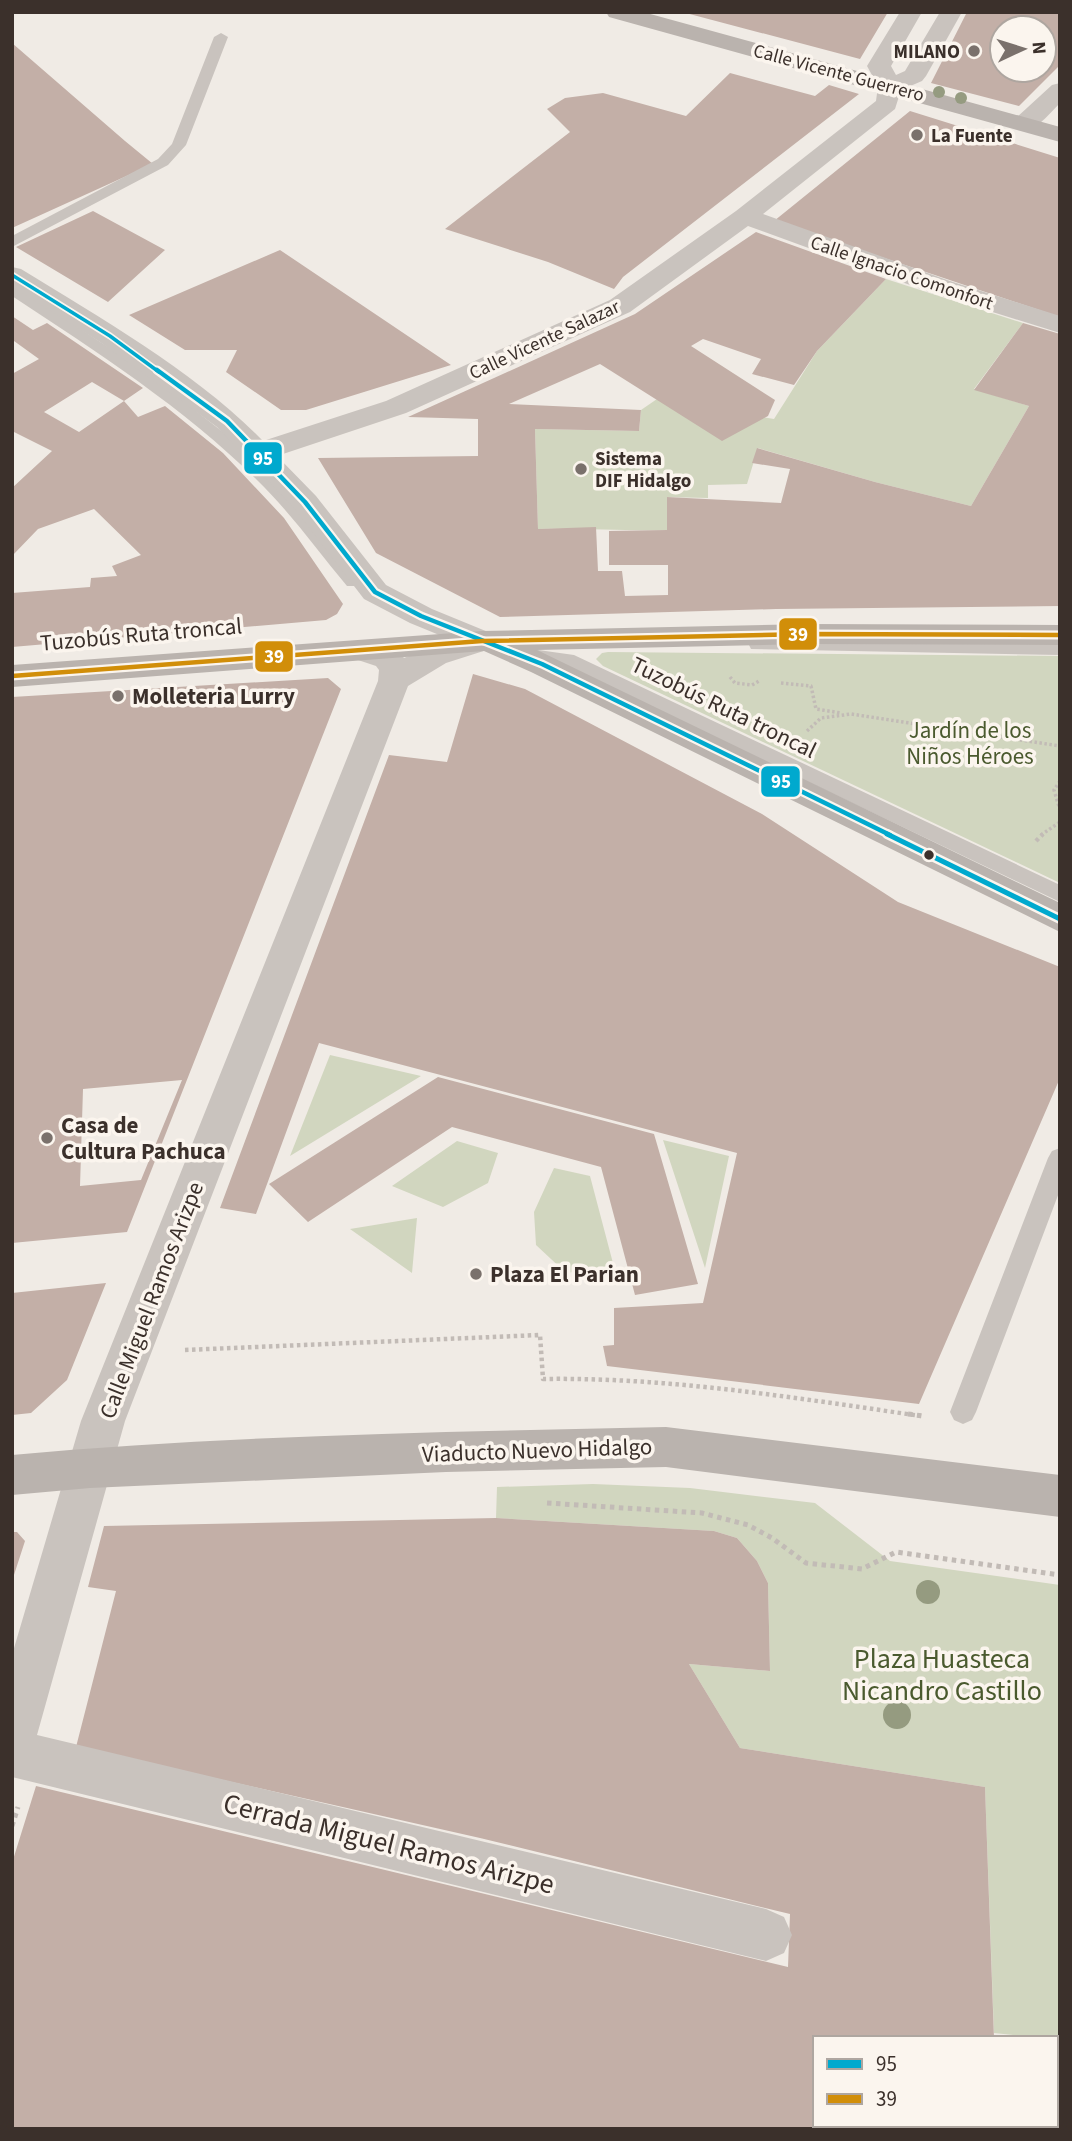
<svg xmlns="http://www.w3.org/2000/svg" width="1072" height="2141" font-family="'Source Sans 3',sans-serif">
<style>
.green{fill:#d1d6bf}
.building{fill:#c3afa7;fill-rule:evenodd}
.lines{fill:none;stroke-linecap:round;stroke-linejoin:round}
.path-far2{stroke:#c2bbb6;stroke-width:3.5;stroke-dasharray:2.5 2.5;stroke-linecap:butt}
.path-far1{stroke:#c2bbb6;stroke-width:4.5;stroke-dasharray:3.5 3.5;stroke-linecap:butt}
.path{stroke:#c2bbb6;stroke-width:5;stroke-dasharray:4.5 4.5;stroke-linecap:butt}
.lane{fill:#c9c3be;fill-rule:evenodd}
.street{fill:#c9c3be;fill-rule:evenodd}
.secondary{fill:#bab3ae;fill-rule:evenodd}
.bus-1-far2-casing{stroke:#fbf5ee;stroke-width:7}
.bus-1-far1-casing{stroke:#fbf5ee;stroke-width:9}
.bus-1-casing{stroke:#fbf5ee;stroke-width:10}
.bus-2-casing{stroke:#fbf5ee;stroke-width:9}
.bus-1-far2{stroke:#00a9ce;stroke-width:3.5}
.bus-1-far1{stroke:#00a9ce;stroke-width:4.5}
.bus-1{stroke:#00a9ce;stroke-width:5}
.bus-2{stroke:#d18e09;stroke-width:4.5}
.tree{fill:#959b80}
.poi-dot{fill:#7a716c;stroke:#fbf5ee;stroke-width:2.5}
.bus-dot{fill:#3b302b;stroke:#fbf5ee;stroke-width:2.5}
.labels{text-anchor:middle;stroke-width:7;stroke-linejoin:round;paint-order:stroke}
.far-poi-label{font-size:19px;font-weight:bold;fill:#3b302b;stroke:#fbf5ee;text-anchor:start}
.far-street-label{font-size:19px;fill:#3b302b;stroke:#fbf5ee}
.street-label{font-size:23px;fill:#3b302b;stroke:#fbf5ee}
.poi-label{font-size:23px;font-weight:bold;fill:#3b302b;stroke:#fbf5ee;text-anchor:start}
.park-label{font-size:23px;fill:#4a5a2e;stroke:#fbf5ee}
.near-park-label{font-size:28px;fill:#4a5a2e;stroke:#fbf5ee}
.near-street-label{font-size:28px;fill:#3b302b;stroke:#fbf5ee}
.line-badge{stroke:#fbf5ee;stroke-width:2.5}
.badge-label{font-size:19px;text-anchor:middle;font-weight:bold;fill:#fff}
</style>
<rect width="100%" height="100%" fill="#f0ebe5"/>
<!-- green -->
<path class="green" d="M886,279L1023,323L974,389L1029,406L971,506L875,482L758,448L747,484L708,485V498L667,497V530C624,531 582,528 538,529L535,429L639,431L641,410L657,399L774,419L817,351Z
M608,652L1060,656V883L603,666L596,659L602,653Z
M330,1055L421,1076L290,1156Z
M663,1140L729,1156L705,1268Z
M457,1141L498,1153L488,1183L443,1207L392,1186Z
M554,1168L590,1176L614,1267L566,1273L536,1245L534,1212Z
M417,1218L412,1273L350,1229Z
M593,1484L690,1488L815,1503L890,1561L1060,1585V2040L994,2033L985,1787L740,1748L689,1664L770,1671L768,1583L757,1561L737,1538L714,1531L496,1518L497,1487Z"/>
<!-- building -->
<path class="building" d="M682,12H888L860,59Z
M967,12H1060V65L1019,106L931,83ZM1002,28H1044V70H1002Z
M12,43L125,141L153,164L12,228Z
M730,73L815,96L829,85L859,94L623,277L614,289L548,262L445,229L570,132L547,109L565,98L603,93L686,116Z
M910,111L1060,158V317L774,221Z
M93,211L165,250L108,302L16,247Z
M756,232L886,279L817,351L794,385L752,374L761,359L703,339L691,346L775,400L768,416L722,441L600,364L509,404L641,410L639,431L535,429L538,529L596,527L598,571H622L625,596L668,595V565H609V531L667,530V497L781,503L790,469L752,463L757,448L875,482L971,506L1029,406L974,390L1023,323L1060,334V606L776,609L500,617L376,553L318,458L478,456V419L408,417L635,314Z
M280,250L451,365L306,410H281L226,372L237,350H185L129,315Z
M12,316L33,330L47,323L143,388L124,401L92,382L44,412L79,432L124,401L138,417L165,406L223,453L284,518L343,604L337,614L326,620L12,647V593L90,587L91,578L117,576L112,566L141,555L94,509L38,529L12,556V488L52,451L12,431V374L39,359L14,341L12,342Z
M473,674L525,689L762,814L898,902L1060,967V1078L919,1404L607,1366L603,1346L614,1345V1308L703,1303L737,1153L319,1043L256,1214L220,1208L389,755L447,762Z
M328,678L341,689L127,1232L12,1243V697ZM182,1080L141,1180L80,1186L83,1089Z
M438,1077L654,1134L698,1284L635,1295L601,1167L452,1127L308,1222L269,1184Z
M106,1283L67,1380L31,1413L12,1415V1293Z
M496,1518L714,1531L737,1538L757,1561L768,1583L770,1671L689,1664L740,1748L985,1787L994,2038H815V2125H998V2129H12V1863L36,1786L788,1967L790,1914L480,1838L76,1747L116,1591L88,1587L104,1526Z
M12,1532H17L25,1541L13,1578Z"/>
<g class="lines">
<!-- path-far2 -->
<path class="path-far2" d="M730,677L735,683L752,685L759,681
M781,683L811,686L816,709L841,713
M807,731L821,718L851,714L1060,746
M1060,781L1054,790L1060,810
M1041,835L1060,822"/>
<!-- path-far1 -->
<path class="path-far1" d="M1036,841L1043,834
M185,1350L540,1335L543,1379C670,1377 795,1398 921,1416"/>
<!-- path -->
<path class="path" d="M908,1414L923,1416
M547,1503L702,1513L748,1525L772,1538L806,1563L862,1569L896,1552L1060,1575
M12,1826L18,1807"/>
<!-- lane -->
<path class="lane" d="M221,33L228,37L186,145L168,165L12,247V236L158,159L172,144L214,37Z
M12,284L146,372L237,443L291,495L359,578L362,582L359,586H347C317,550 290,512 257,480C184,408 97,352 12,296Z
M758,639L1060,643V655L751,649L749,645L751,641Z
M524,648L574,655L1060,885V902L563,665L517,658L514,654L517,650Z
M1060,1148V1190L976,1412L972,1420L963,1424L954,1420L950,1412L1048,1158L1052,1151Z"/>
<!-- street -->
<path class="street" d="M900,12H922L891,66L896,75L905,71L940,12H962L926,76L922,81L901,90L895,109L763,214L950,281L1060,316V333L932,293L748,226L630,312L406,413L277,456L316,496L386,585L432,609L493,634L498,641L493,648L446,663L408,686L125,1421L37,1735L766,1909L784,1917L792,1935L784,1953L766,1961L12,1777V1655L81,1421L378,681L379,670L376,666L355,659L350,652L355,645C370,640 394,644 404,658L449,639L410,623L364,599L294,508L217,427L100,342L12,287V267L21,269C102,319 197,373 263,441L386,401L610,300L736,211L876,101L878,86L867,66Z
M1060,83V103C1047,116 1035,134 1015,129L1012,124L1015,119L1052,85Z"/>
<!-- secondary -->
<path class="secondary" d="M606,12H643L1060,127V142L609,17Z
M808,624L1060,625V645L808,644L537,650L1060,903V932L531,672L484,651L12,687V665L482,631Z
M666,1427L1060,1475V1517L666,1467L446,1472L90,1488L12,1495V1455C229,1435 448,1432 666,1427Z"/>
<!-- bus-1-far2 casing -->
<g class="bus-1-far2-casing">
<path id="bus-1-far2" d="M12,275L110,336L159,372"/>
</g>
<!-- bus-1-far1 casing -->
<g class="bus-1-far1-casing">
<path id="bus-1-far1" d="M157,370L227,421L305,502L375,592L421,616L542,664L890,835"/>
</g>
<!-- bus-1 casing -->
<g class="bus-1-casing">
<path id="bus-1" d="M887,834L1060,919"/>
</g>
<!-- bus-2 casing -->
<g class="bus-2-casing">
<path id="bus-2" d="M12,676L482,641L808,634L1060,635"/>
</g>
<!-- bus-1-far2 -->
<use href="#bus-1-far2" class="bus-1-far2"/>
<!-- bus-1-far1 -->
<use href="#bus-1-far1" class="bus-1-far1"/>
<!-- bus-1 -->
<use href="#bus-1" class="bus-1"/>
<!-- bus-2 -->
<use href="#bus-2" class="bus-2"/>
</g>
<!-- trees -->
<g class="tree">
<circle cx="939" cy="92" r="6"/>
<circle cx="961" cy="98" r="6"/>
<circle cx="928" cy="1592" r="12"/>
<circle cx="897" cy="1715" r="14"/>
</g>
<!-- markers -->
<g class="poi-dot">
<circle cx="974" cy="51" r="7"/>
<circle cx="917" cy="135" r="7"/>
<circle cx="581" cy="469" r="7"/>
<circle cx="118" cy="696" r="7"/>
<circle cx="47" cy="1138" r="7"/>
<circle cx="476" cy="1274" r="7"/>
</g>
<circle class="bus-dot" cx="929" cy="855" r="6"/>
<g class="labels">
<!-- far-poi labels -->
<g class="far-poi-label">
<text x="960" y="58" text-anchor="end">MILANO</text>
<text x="931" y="142">La Fuente</text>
<text x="595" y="465">Sistema<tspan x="595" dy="22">DIF Hidalgo</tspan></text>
</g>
<!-- far-street labels -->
<g class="far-street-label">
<text transform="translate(839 72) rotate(15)" y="7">Calle Vicente Guerrero</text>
<text transform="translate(902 272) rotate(19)" y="7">Calle Ignacio Comonfort</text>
<text transform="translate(544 339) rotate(-25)" y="7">Calle Vicente Salazar</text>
</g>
<!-- street labels -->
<g class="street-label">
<text transform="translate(141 634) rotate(-5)" y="8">Tuzobús Ruta troncal</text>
<text transform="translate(724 707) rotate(26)" y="8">Tuzobús Ruta troncal</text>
<text transform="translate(151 1300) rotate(-69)" y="8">Calle Miguel Ramos Arizpe</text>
<text transform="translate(537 1450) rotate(-2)" y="8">Viaducto Nuevo Hidalgo</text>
</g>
<!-- poi labels -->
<g class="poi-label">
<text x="132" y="704">Molleteria Lurry</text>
<text x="61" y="1133">Casa de<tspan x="61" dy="26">Cultura Pachuca</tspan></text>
<text x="490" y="1282">Plaza El Parian</text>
</g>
<!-- park labels -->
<g class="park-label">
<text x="970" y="738">Jardín de los<tspan x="970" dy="26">Niños Héroes</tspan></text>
</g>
<!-- near-park labels -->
<g class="near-park-label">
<text x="942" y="1668">Plaza Huasteca<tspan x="942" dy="32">Nicandro Castillo</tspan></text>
</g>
<!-- near-street labels -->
<g class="near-street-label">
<text transform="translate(389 1843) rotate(14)" y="10">Cerrada Miguel Ramos Arizpe</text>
</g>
</g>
<g class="line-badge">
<rect x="243" y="441" width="40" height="34" rx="7" fill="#00a9ce"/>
<rect x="778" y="617" width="40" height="34" rx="7" fill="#d18e09"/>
<rect x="254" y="640" width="40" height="33" rx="7" fill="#d18e09"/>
<rect x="760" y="765" width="41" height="33" rx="7" fill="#00a9ce"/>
</g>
<g class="badge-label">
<text x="263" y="465">95</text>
<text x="798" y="641">39</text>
<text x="274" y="663">39</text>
<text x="781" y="788">95</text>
</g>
<!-- border -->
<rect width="1072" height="2141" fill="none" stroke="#3b302b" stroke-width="28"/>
<!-- legend -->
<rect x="813" y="2036" width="245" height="91" fill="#fbf5ee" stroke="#aea6a0" stroke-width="2"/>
<rect x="827" y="2059" width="35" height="10" fill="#00a9ce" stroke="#aea6a0" stroke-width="2"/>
<text x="876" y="2071" font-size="21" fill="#3b302b">95</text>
<rect x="827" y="2094" width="35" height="10" fill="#d18e09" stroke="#aea6a0" stroke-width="2"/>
<text x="876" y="2106" font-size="21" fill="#3b302b">39</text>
<!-- north arrow -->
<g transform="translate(1023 49) rotate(86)"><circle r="33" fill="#fbf5ee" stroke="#aea6a0" stroke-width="2"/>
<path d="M0-5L12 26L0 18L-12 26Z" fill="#7a716c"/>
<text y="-10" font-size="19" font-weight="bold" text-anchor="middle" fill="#3b302b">N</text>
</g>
</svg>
